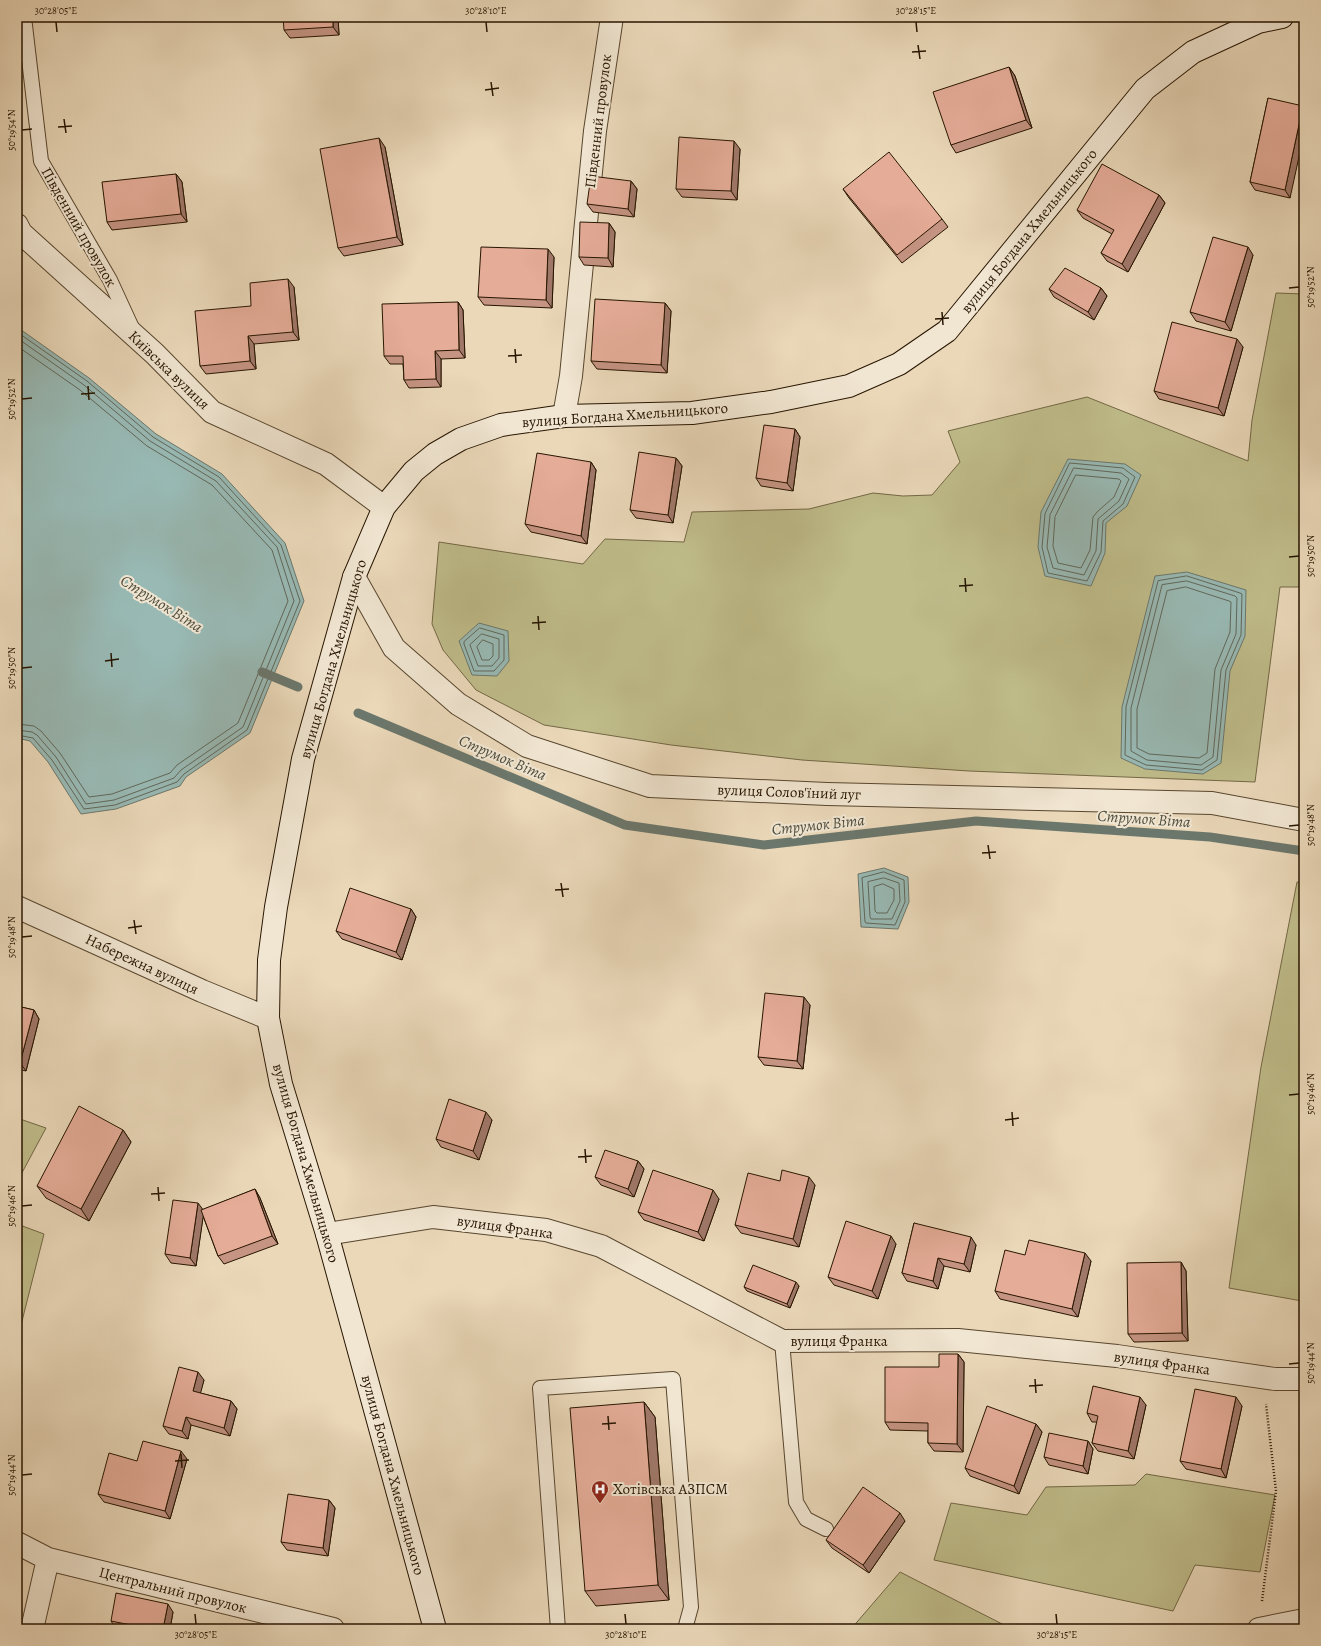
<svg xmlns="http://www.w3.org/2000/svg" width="1321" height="1646" font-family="Alegreya,serif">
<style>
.green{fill:#bfbc8a;stroke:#736845}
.water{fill:#98b9b4;stroke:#6b776c}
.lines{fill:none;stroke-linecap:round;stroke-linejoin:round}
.shore{stroke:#60675a;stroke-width:1}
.stream{stroke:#6b776c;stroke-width:9}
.lane-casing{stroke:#58462e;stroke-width:16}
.street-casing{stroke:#58462e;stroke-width:24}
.secondary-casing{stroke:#271500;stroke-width:24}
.path{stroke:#271500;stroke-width:2.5;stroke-dasharray:1 2;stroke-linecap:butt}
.lane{stroke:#f1e6d2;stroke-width:14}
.street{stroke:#f1e6d2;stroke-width:22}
.secondary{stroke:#f1e6d2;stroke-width:22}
.wall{fill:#c59483;stroke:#271500}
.shaded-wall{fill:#a0786a;stroke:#271500}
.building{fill:#e5ac98;stroke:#271500}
.ticks{fill:none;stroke:#271500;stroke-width:1.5}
.labels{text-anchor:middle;stroke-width:4;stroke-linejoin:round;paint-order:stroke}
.street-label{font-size:15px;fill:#271500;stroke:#f1e6d2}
.poi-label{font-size:15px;fill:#271500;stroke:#f1e6d2;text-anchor:start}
.water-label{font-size:16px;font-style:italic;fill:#4f4e3f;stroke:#f1e6d2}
.neatline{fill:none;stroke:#271500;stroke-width:1.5}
.ticks-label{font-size:10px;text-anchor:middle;fill:#271500}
</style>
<rect width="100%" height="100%" fill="#ead8b9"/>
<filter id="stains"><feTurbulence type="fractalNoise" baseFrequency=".005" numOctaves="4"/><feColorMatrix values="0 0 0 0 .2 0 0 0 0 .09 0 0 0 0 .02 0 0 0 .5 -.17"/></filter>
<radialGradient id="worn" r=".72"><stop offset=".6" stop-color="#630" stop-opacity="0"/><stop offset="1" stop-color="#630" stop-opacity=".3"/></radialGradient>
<!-- green -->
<path class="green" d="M1276,293L1304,294V587H1280L1255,782L969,771L802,760L671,745L544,725L476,690L443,650L432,624L439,542L583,564L605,539L684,542L692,512L809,509L873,493L903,496L932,495L960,462L948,431L1087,397L1248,461L1252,420Z
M1297,882H1304V1289L1302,1301L1229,1288L1261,1067Z
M17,1118L46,1128L17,1182Z
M17,1224L44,1234L20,1329L17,1328Z
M1146,1474L1275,1495L1260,1572L1195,1565L1173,1611L934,1560L951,1503L1027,1515L1046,1487L1135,1485Z
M900,1572L1012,1629H851Z"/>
<!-- water -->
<path class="water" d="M17,327L89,378L156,434L222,474L285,543L304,601L250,733L186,777L180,786L116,809L81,814L48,762L30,741L17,738Z
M1068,459L1125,464L1141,475L1127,506L1106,523L1105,553L1091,586L1045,576L1038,547L1041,512Z
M1187,572L1246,590L1245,636L1230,671L1221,763L1203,774L1145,769L1121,758L1122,707L1155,576Z
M479,623L508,631L509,661L497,676L472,675L459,641Z
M884,868L908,877L909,902L898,929L861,927L858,874Z"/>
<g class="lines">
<!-- shore -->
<path class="shore" d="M17,332L87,381L153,437L219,477L281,545L300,601L247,730L184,774L177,782L115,805L84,809L52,760L33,738L17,735
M17,338L84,385L150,441L216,481L277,547L294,601L243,727L181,770L174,778L114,800L86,804L56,757L37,735L32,732L17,730
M17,346L80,390L147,446L212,485L272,550L288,601L238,723L177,765L170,773L112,794L89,797L60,753L41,731L34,726L17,724
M1070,463L1123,468L1135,477L1123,504L1103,521L1101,552L1087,581L1048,573L1042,547L1045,514Z
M1074,468L1121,473L1129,479L1119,501L1098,519L1096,551L1084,575L1053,568L1047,547L1050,515Z
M1076,475L1119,479L1121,481L1114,497L1097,512L1093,517L1090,550L1081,568L1058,563L1053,546L1055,517Z
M1187,576L1240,593L1242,594L1241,635L1226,670L1217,760L1202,770L1146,765L1125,755L1126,707L1158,581Z
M1187,581L1235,596L1237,598L1236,634L1221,670L1213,757L1201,765L1147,760L1131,751V708L1162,585Z
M1186,587L1229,601L1231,602L1230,632L1215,669L1207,753L1199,758L1149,754L1137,748V709L1167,591Z
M480,628L504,635V660L494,671H474L464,644V642Z
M482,634L499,639V658L492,666H478L470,645Z
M483,640L493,644V656L489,660H482L477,647Z
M884,872L904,880L905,902L895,925L866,923L865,922L862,878Z
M884,878L899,883L900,901L892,919H871L870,917L868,882Z
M883,884L894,889V900L887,913H877L875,911L874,887Z"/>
<!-- stream -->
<path class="stream" d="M262,672L298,687
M358,713L625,825L764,845L976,821L1210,837L1304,851"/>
<!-- lane casing -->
<g class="lane-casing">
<path id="lane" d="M24,17L41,161L110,280L133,330
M782,1341L796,1502L806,1519L826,1529
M558,1629L540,1388L673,1379L691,1607L685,1629"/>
</g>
<!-- street casing -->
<g class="street-casing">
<path id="street" d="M17,225L21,233L155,354L212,412L326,464L384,507
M564,416L571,376L595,131L612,17
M354,577L394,648L458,704L527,746L650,786L827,794L1212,803L1304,820
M17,907L202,991L268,1018
M327,1234L433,1217L546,1230L601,1246L782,1341L958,1340L1117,1356L1275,1379H1304
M17,1543L48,1559L333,1629
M32,1629L48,1559
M1259,1629L1304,1620"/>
</g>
<!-- secondary casing -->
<g class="secondary-casing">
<path id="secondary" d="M435,1629L327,1234L281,1084L268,1018L269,960L276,907L303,759L354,577L384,507L414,471L435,454L461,439L501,425L564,416L692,413L771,402L849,386L899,364L947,331L1145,89L1193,52L1258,22L1282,17"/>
</g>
<!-- path -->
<path class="path" d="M1262,1601L1276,1491L1266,1404"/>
<!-- lane -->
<use href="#lane" class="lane"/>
<!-- street -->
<use href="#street" class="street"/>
<!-- secondary -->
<use href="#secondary" class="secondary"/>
</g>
<!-- wall -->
<path class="wall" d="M338,17L339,35L290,38L284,30Z
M1009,67L1015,76L1032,128L956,153L951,145Z
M1268,98L1290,198L1255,190L1250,182Z
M385,147L403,245L344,256L338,248Z
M740,149L737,200L682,197L676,189Z
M176,174L182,182L187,222L112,230L107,222Z
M631,181L637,189L634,217L593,212L587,204Z
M843,189L942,219L948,227L902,263L849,198Z
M1159,195L1165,203L1128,272L1107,261L1101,253L1112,234L1083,218L1077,210Z
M609,223L615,232L613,267L584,265L579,257Z
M1253,255L1231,331L1196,321L1190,312Z
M554,257L552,308L484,305L478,297Z
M294,287L299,340L254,344L256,369L206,374L200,366L251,306Z
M1101,288L1107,296L1094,320L1054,297L1049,289Z
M458,302L463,310L465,358L441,359V387L409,388L404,380L403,364H390L384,356Z
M665,303L671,311L667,373L597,369L591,361Z
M1243,347L1224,416L1159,399L1154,391Z
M795,429L800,437L793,491L761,486L756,478Z
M676,458L682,466L673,523L636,518L630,510Z
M591,462L596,470L587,544L531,532L525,524Z
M411,909L416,917L402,960L342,939L336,931Z
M810,1005L803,1069L764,1065L758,1057Z
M17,1006L34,1010L39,1019L26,1071L17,1069Z
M492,1120L479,1160L441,1147L436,1139Z
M123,1130L131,1142L89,1221L46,1198L37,1186Z
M638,1161L644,1169L634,1197L601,1185L595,1177Z
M815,1185L799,1247L741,1233L735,1225Z
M255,1189L260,1198L278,1244L224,1264L218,1256L203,1216L196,1266L171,1263L165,1254L202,1210Z
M719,1199L704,1241L644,1220L638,1212Z
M914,1223L976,1245L970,1272L944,1266L938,1289L907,1281L902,1273Z
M896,1244L878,1299L834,1285L828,1277Z
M1025,1255L1091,1261L1078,1317L1000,1299L995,1291Z
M1181,1262L1186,1271L1188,1341L1134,1342L1128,1334Z
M799,1286L790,1308L747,1291L744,1287Z
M958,1354L964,1362L963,1452L934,1451L928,1443V1431L890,1430L885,1422Z
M204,1380L200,1393L231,1401L237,1409L230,1436L191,1425L188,1439L169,1434L163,1426Z
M644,1402L655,1417L669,1600L596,1606L585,1591Z
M1146,1405L1134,1459L1098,1451L1092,1443L1097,1422H1092L1087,1413Z
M1242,1406L1226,1478L1186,1469L1180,1461Z
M1036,1424L1042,1432L1019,1494L970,1476L965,1468Z
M1088,1441L1093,1449L1088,1474L1049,1465L1044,1457Z
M187,1459L170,1519L104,1502L98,1494L137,1461Z
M329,1500L335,1508L328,1556L287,1550L281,1542Z
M905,1521L869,1573L832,1548L826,1540Z
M173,1612L170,1629H116L111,1621Z"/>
<!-- shaded-wall -->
<path class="shaded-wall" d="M333,17H338L339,35L333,27Z
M1009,67L1015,76L1032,128L1026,120Z
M1303,106L1304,108V134L1290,198L1285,190Z
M379,138L385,147L403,245L397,237Z
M734,141L740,149L737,200L731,191Z
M176,174L182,182L187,222L181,214Z
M631,181L637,189L634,217L628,209Z
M1159,195L1165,203L1128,272L1122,264Z
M609,223L615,232L613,267L608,258Z
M1248,247L1253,255L1231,331L1225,322Z
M548,249L554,257L552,308L546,300Z
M288,279L294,287L299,340L293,332Z
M1101,288L1107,296L1094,320L1088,312Z
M458,302L463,310L465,358L459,350Z
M665,303L671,311L667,373L661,365Z
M248,336L254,344L256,369L250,361Z
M1237,339L1243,347L1224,416L1218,408Z
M435,351L441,359V387L436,379Z
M795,429L800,437L793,491L787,483Z
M676,458L682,466L673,523L668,515Z
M591,462L596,470L587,544L581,536Z
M411,909L416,917L402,960L396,952Z
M804,997L810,1005L803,1069L797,1061Z
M34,1010L39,1019L26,1071L20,1063Z
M486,1112L492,1120L479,1160L473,1151Z
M123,1130L131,1142L89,1221L81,1209Z
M638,1161L644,1169L634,1197L628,1189Z
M809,1177L815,1185L799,1247L793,1239Z
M255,1189L260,1198L278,1244L272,1236Z
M713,1190L719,1199L704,1241L698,1232Z
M198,1203L204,1211L196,1266L190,1258Z
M891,1236L896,1244L878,1299L872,1291Z
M971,1237L976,1245L970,1272L964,1264Z
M1085,1253L1091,1261L1078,1317L1072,1309Z
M938,1258L944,1266L938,1289L933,1281Z
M1181,1262L1186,1271L1188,1341L1182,1333Z
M796,1282L799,1286L790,1308L787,1304Z
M958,1354L964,1362L963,1452L957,1444Z
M198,1372L204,1380L199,1399L193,1391Z
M1140,1397L1146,1405L1134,1459L1128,1451Z
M1236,1397L1242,1406L1226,1478L1221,1469Z
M231,1401L237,1409L230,1436L224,1428Z
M644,1402L655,1417L669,1600L658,1585Z
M186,1417L191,1425L188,1439L182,1431Z
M1036,1424L1042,1432L1019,1494L1014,1486Z
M1088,1441L1093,1449L1088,1474L1083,1466Z
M181,1451L187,1459L170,1519L165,1511Z
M329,1500L335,1508L328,1556L323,1548Z
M900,1513L905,1521L869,1573L863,1565Z
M168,1604L173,1612L170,1629H163Z"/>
<!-- building -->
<path class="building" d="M283,17H333V27L284,30Z
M1009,67L1026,120L951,145L933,92Z
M1268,98L1303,106L1285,190L1250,182Z
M679,137L734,141L731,191L676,189Z
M379,138L397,237L338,248L320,149Z
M889,152L942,219L897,255L843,189Z
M1102,164L1159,195L1122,264L1101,253L1114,230L1077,210Z
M176,174L181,214L107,222L102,182Z
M591,176L631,181L628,209L587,204Z
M580,222L609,223L608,258L579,257Z
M1213,237L1248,247L1225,322L1190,312Z
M481,247L548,249L546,300L478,297Z
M1065,268L1101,288L1088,312L1049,289Z
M288,279L293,332L248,336L250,361L200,366L195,311L251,306L250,283Z
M595,299L665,303L661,365L591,361Z
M458,302L459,350L435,351L436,379L404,380L403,356H384L382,304Z
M1172,322L1237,339L1218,408L1154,391Z
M764,425L795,429L787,483L756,478Z
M639,452L676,458L668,515L630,510Z
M537,453L591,462L581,536L525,524Z
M350,888L411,909L396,952L336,931Z
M765,993L804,997L797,1061L758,1057Z
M17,1006L34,1010L20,1063L17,1062Z
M449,1099L486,1112L473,1151L436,1139Z
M79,1106L123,1130L81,1209L37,1186Z
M605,1150L638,1161L628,1189L595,1177Z
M653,1170L713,1190L698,1232L638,1212Z
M782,1170L809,1177L793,1239L735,1225L748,1173L780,1181Z
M255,1189L272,1236L218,1256L201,1210Z
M173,1200L198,1203L190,1258L165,1254Z
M846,1221L891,1236L872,1291L828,1277Z
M914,1223L971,1237L964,1264L938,1258L933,1281L902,1273Z
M1029,1240L1085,1253L1072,1309L995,1291L1005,1250L1025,1255Z
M1181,1262L1182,1333L1128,1334L1127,1263Z
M753,1265L796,1282L787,1304L744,1287Z
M939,1354H958L957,1444L928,1443V1423L885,1422V1367H939Z
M179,1367L198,1372L193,1391L231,1401L224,1428L186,1417L182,1431L163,1426Z
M1093,1386L1140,1397L1128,1451L1092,1443L1098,1416L1087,1413Z
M1195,1389L1236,1397L1221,1469L1180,1461Z
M644,1402L658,1585L585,1591L570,1408Z
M987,1406L1036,1424L1014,1486L965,1468Z
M1049,1433L1088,1441L1083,1466L1044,1457Z
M143,1441L181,1451L165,1511L98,1494L109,1453L137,1461Z
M863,1487L900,1513L863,1565L826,1540Z
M288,1494L329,1500L323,1548L281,1542Z
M116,1593L168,1604L163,1629H151L111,1621Z"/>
<!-- ticks -->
<path class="ticks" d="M56,22L57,32M486,22L487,32M916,22L917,32M918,45L920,59M912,52L926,51M491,82L493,96M485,90L499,88M64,119L66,133M58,127L72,126M22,130L32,129M1289,288L1299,287M942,312L943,325M935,319L949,318M515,349L516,363M508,356L522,355M88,386L89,400M81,394L95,393M22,399L32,398M1289,557L1299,556M965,578L966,592M959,586L973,585M538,616L539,630M532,623L546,622M111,653L112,667M105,661L119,659M22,668L32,667M1289,826L1299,825M988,845L990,859M982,853L996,852M561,883L563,897M555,890L569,889M134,920L136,934M128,928L142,926M22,937L32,936M1289,1095L1299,1094M1012,1112L1013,1126M1005,1120L1019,1118M585,1149L586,1163M578,1157L592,1156M158,1187L159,1201M151,1194L165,1193M22,1206L32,1205M1289,1364L1299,1363M1035,1379L1036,1393M1029,1386L1043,1385M608,1416L609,1430M602,1424L616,1423M181,1454L182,1468M175,1461L189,1460M22,1475L32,1474M195,1614L196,1624M625,1614L626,1624M1056,1614L1057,1624"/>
<!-- icons -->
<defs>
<g id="hospital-pin" transform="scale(0.9)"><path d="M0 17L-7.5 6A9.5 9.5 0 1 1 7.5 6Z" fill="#8f2418" stroke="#f1e6d2"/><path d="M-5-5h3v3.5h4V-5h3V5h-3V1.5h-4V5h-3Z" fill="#fff"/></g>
</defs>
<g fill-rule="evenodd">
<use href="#hospital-pin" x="600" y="1489"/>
</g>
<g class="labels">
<!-- street labels -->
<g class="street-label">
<text transform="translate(598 121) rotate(-83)" y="5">Південний провулок</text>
<text transform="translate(79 227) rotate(60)" y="5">Південний провулок</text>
<text transform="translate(1029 231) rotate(-51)" y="5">вулиця Богдана Хмельницького</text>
<text transform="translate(169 370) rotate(44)" y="5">Київська вулиця</text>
<text transform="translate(625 415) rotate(-4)" y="5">вулиця Богдана Хмельницького</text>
<text transform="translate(333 659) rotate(-74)" y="5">вулиця Богдана Хмельницького</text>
<text transform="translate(789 792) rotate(2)" y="5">вулиця Солов'їний луг</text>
<text transform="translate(142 964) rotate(25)" y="5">Набережна вулиця</text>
<text transform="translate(306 1163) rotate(74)" y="5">вулиця Богдана Хмельницького</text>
<text transform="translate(505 1227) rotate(8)" y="5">вулиця Франка</text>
<text x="839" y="1346">вулиця Франка</text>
<text transform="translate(1162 1363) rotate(8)" y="5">вулиця Франка</text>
<text transform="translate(393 1475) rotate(75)" y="5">вулиця Богдана Хмельницького</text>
<text transform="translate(173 1590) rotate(14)" y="5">Центральний провулок</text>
</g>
<!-- poi labels -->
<g class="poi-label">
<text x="613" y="1494">Хотівська АЗПСМ</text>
</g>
<!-- water labels -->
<g class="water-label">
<text transform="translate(162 603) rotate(32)" y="6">Струмок Віта</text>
<text transform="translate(503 757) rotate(23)" y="6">Струмок Віта</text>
<text transform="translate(1144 818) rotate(4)" y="6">Струмок Віта</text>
<text transform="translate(818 824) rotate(-6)" y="6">Струмок Віта</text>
</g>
</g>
<!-- margin -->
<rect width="1321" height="1646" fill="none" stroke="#ead8b9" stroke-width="44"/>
<rect x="22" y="22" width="1277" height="1602" class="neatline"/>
<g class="ticks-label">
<text x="56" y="14">30°28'05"E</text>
<text x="486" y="14">30°28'10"E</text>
<text x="916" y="14">30°28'15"E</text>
<text transform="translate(11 130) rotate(-90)" y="4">50°19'54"N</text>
<text transform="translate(1310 287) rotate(-90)" y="4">50°19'52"N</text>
<text transform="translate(11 399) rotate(-90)" y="4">50°19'52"N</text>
<text transform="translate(1310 556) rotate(-90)" y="4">50°19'50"N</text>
<text transform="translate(11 668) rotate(-90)" y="4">50°19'50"N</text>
<text transform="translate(1310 825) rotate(-90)" y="4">50°19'48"N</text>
<text transform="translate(11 937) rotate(-90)" y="4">50°19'48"N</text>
<text transform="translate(1310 1094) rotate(-90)" y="4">50°19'46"N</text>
<text transform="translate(11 1206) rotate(-90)" y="4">50°19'46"N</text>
<text transform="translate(1310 1363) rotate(-90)" y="4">50°19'44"N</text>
<text transform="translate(11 1475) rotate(-90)" y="4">50°19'44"N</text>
<text x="196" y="1638">30°28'05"E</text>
<text x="626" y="1638">30°28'10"E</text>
<text x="1057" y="1638">30°28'15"E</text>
</g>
<rect width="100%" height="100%" filter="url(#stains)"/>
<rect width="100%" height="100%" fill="url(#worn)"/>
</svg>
